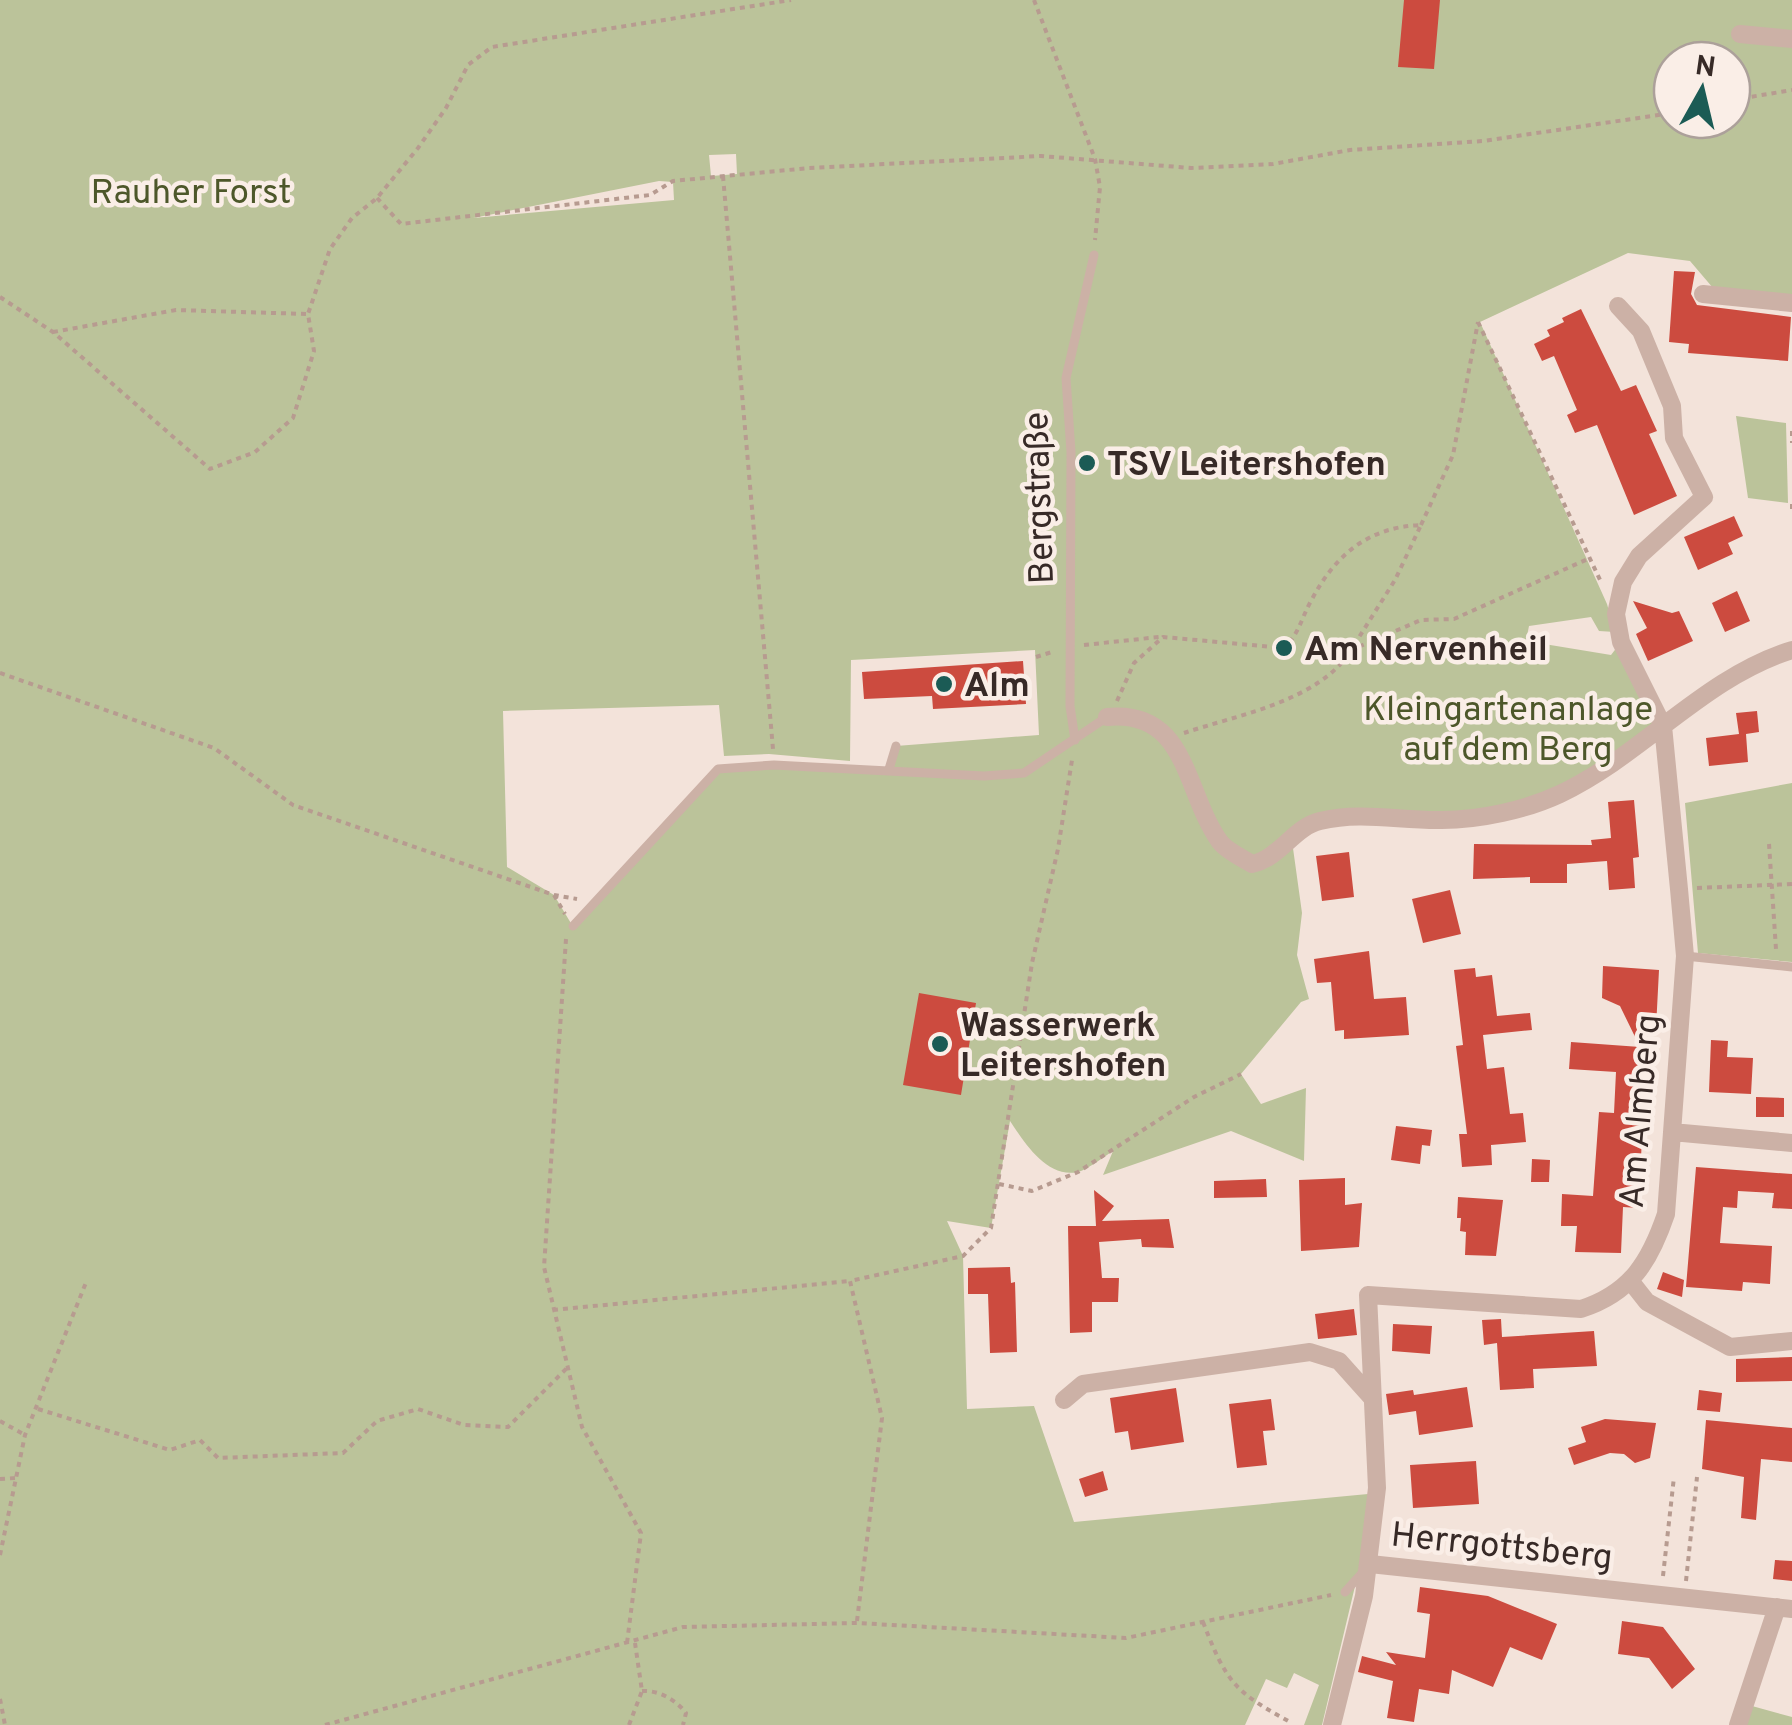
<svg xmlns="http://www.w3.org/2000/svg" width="1792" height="1725" font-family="Overpass,sans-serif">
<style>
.green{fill:#bbc39a;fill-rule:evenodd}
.building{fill:#cc4b3f}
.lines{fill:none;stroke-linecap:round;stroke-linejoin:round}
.path{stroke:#b79b90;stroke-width:4;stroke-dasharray:5 5;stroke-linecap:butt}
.lane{stroke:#ccb1a6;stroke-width:9}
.street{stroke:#ccb1a6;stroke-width:18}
.poi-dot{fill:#1b5b55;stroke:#faeee7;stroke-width:4}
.labels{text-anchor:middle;stroke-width:9;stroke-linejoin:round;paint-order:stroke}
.park-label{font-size:35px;fill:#4d572a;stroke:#faeee7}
.poi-label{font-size:35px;font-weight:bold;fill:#372a27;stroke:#faeee7;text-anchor:start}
.street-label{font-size:35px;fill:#372a27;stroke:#faeee7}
</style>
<rect width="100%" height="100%" fill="#f3e3da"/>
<!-- green -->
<path class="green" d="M0,0H1792V303L1719,295L1690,261L1628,253L1480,322L1607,604L1615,632L1599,631L1591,617L1529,626L1526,641L1611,655L1621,642L1663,726L1619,763L1482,817L1353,814L1292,841L1302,913L1297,955L1309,999L1301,1002L1241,1074L1261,1104L1306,1088L1304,1161L1231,1131L1103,1175L1113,1151C1103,1157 1089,1169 1078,1172C1047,1179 1024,1142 1010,1121L991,1228L947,1221L963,1256L967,1409L1034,1406L1074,1522L1368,1494L1361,1561L1322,1725H1304L1319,1685L1294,1673L1287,1688L1266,1679L1245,1725H0ZM1672,60H1732V120H1672ZM736,154L737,174L711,176L709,155ZM659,181L673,182L674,200L473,218ZM1035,650L1039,735L896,746L888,769H718L572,925L554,895L507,867L503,711L719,705L724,756L769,754L850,761L851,660Z
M1736,416L1786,423L1788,503L1748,498Z
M1792,783V962L1698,953L1685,803Z
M1752,1706L1792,1717V1725H1745Z"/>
<!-- building -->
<path class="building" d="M1404,0H1440L1434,69L1398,67Z
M1674,271L1695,272L1691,294L1697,305L1791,317L1788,361L1688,353L1689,344L1669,342Z
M1581,309L1621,391L1636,385L1657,431L1649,434L1677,496L1634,515L1597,425L1575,433L1567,415L1577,410L1554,356L1542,361L1534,344L1550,336L1547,330L1564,322L1562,318Z
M1734,516L1743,536L1728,543L1733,554L1698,570L1684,537Z
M1737,591L1750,621L1725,632L1712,603Z
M1633,601L1672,613L1679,611L1693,641L1648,661L1636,634L1647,628Z
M1023,661L1026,704L933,709L932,696L864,699L862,672Z
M1757,711L1759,732L1746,734L1748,762L1709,766L1706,738L1739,734L1736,713Z
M1634,800L1639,857L1633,858L1635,888L1609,890L1607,861L1567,864V883H1530V877L1473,879L1474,844L1592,845L1591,840L1611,838L1608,802Z
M1349,852L1354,897L1322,901L1316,856Z
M1450,890L1461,934L1423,943L1412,899Z
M1369,951L1374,999L1406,997L1409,1035L1344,1039V1030L1335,1031L1331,982L1317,983L1314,959Z
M1603,966L1659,970L1656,1028L1648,1027L1645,1061L1639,1208L1623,1207L1621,1253L1575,1252L1577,1226H1561L1562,1194L1593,1196L1599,1112L1614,1113L1616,1072L1569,1069L1571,1042L1640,1047L1620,1006L1602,998Z
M1475,968L1476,977L1492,975L1497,1016L1530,1013L1532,1030L1483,1035L1487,1069L1504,1067L1510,1114L1523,1113L1526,1142L1491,1145L1492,1165L1462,1167L1459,1134H1467L1456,1046L1463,1045L1454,970Z
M919,993L976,1003L961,1095L903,1085Z
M1711,1040L1728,1041L1727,1057L1753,1058L1751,1094L1709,1092Z
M1756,1097L1784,1098V1117H1756Z
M1396,1126L1432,1130L1430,1146L1422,1145L1420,1164L1391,1160Z
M1532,1159L1550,1160L1549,1182H1531Z
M1696,1167L1792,1174V1209L1772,1208L1774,1193L1738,1191L1737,1208L1723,1207L1720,1243L1772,1246L1770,1284L1743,1282L1742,1291L1686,1287Z
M1345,1178V1205L1362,1203L1359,1247L1301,1251L1299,1180Z
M1266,1179L1267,1197L1214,1198V1181Z
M1094,1190L1114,1206L1102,1221L1169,1219L1174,1248L1142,1247L1141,1239L1099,1242L1102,1278H1119L1118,1302H1092V1332L1070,1333L1068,1226H1096Z
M1458,1197L1503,1200L1496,1256L1465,1255L1466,1232L1460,1231L1461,1218H1457Z
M1010,1267L1011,1283L1015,1282L1017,1352L990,1353L988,1294H968V1268Z
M1663,1272L1684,1280L1682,1297L1657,1289Z
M1354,1309L1357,1335L1318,1339L1315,1314Z
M1501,1319L1502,1337L1594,1331L1597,1366L1533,1369L1534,1388L1500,1390L1497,1343L1484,1345L1482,1320Z
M1393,1324L1432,1326L1430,1354L1392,1351Z
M1792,1357V1381L1736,1382V1359Z
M1467,1387L1473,1427L1419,1435L1416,1411L1389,1415L1386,1394L1413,1390L1414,1395Z
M1176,1388L1184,1442L1131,1450L1128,1431L1115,1433L1110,1398Z
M1699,1390L1722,1393L1720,1412L1697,1410Z
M1271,1399L1275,1430L1263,1431L1267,1465L1237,1468L1229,1404Z
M1605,1419L1656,1423L1650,1458L1635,1463L1624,1454L1610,1453L1574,1465L1568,1448L1586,1442L1581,1427Z
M1706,1420L1792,1428V1462L1761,1459L1756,1520L1741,1518L1744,1477L1702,1469Z
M1476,1461L1479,1504L1413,1508L1410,1465Z
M1103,1471L1108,1490L1085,1497L1079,1479Z
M1775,1560L1792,1561V1581L1773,1579Z
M1420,1587L1488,1596L1557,1624L1542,1660L1510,1647L1493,1687L1452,1670L1449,1694L1419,1689L1414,1722L1387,1718L1393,1681L1358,1672L1362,1656L1396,1665L1386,1652L1425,1658L1430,1614L1417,1612Z
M1622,1621L1663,1627L1695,1669L1672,1689L1649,1658L1618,1654Z"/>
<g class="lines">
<!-- path -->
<path class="path" d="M1034,0L1095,159L1100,187L1095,240
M1732,100L1792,90
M723,176L773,749
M377,198L401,224L650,195L673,181L809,168L1041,156L1191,168L1273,164L1350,150L1483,141L1672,113
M0,297L53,332L210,469L255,452L293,418L314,351L308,314L330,249L352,218L377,198L418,148L446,108L468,65L492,47L791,0
M1478,322L1602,584
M53,332L176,310L307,314
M1792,431V443
M1792,504V513
M1421,525L1453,455L1478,322
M1084,645L1159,637
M1036,657L1055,651
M0,673L214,748L293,805L554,895L577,899
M1117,701L1134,663L1163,637L1284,648C1299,634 1301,619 1311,601C1335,555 1368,527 1421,525L1395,580L1351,650L1421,620L1454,619L1590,558
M1184,733C1237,715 1320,701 1351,650
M1769,844L1776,949
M1697,888L1792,884
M554,895L565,914
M566,939L544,1267L582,1427L641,1533L627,1643
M999,1184L1032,1191L1078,1172L1194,1097L1241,1074
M553,1310L850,1281
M38,1409L170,1450L200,1440L218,1458L343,1453L377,1421L418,1409L464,1425L508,1427L567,1368
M0,1421L25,1435
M0,1479L16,1478
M0,1555L25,1435L87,1280
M1663,1576L1674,1477
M1686,1581L1697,1477
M857,1621L882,1418L850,1281L963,1256L991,1228L1032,963L1058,849L1072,760
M1203,1622C1227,1684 1235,1692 1292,1723
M642,1691C659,1690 676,1700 686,1713L683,1725
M0,1699L5,1725
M325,1725L683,1627L857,1623L1126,1638L1331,1595
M629,1725L642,1691L635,1643"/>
<!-- lane -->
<path class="lane" d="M1075,740L1070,706L1071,452L1066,378L1094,255
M889,769L896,746
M573,926L718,769L774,765L984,776L1024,773L1107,717
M1685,956L1792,967
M1345,1592L1365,1570"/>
<!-- street -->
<path class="street" d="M1740,34L1792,39
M1703,294L1792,303
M1107,717C1188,709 1184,792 1220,842C1227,851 1242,858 1252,864C1280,858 1294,827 1320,821C1362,811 1400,821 1442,820C1479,820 1526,810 1560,794C1644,754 1703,678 1792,650
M1672,1132L1792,1143
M1632,1283L1647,1302L1730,1347L1792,1341
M1064,1400L1083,1384L1310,1352L1339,1361L1373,1399
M1370,1564L1792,1609
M1332,1725L1364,1596L1377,1488L1368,1295L1581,1309C1631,1293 1650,1261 1666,1214L1685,956L1679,889L1663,726L1621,642L1616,614L1623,582L1639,556L1704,497L1674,438L1672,406L1641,331L1618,306
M1738,1725L1777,1607"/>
</g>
<!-- markers -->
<g class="poi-dot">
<circle cx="1087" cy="463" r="10"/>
<circle cx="1284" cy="648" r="10"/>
<circle cx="944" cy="684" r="10"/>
<circle cx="940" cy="1044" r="10"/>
</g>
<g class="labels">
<!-- park labels -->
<g class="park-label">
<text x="191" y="203">Rauher Forst</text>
<text x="1508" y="720">Kleingartenanlage<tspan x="1508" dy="40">auf dem Berg</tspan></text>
</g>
<!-- poi labels -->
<g class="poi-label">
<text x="1107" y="475">TSV Leitershofen</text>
<text x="1304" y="660">Am Nervenheil</text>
<text x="964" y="696">Alm</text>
<text x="960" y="1036">Wasserwerk<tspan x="960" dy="40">Leitershofen</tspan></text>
</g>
<!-- street labels -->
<g class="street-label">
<text transform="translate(1038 498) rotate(-92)" y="12">Bergstraße</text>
<text transform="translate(1639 1111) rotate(-85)" y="12">Am Almberg</text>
<text transform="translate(1502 1545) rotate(6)" y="12">Herrgottsberg</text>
</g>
</g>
<!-- north arrow -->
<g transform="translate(1702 90) rotate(8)"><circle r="48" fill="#faeee7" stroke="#aca09a" stroke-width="2.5"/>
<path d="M0-8L18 38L0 25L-18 38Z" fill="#1b5b55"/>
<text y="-15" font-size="28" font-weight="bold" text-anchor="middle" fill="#372a27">N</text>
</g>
</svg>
